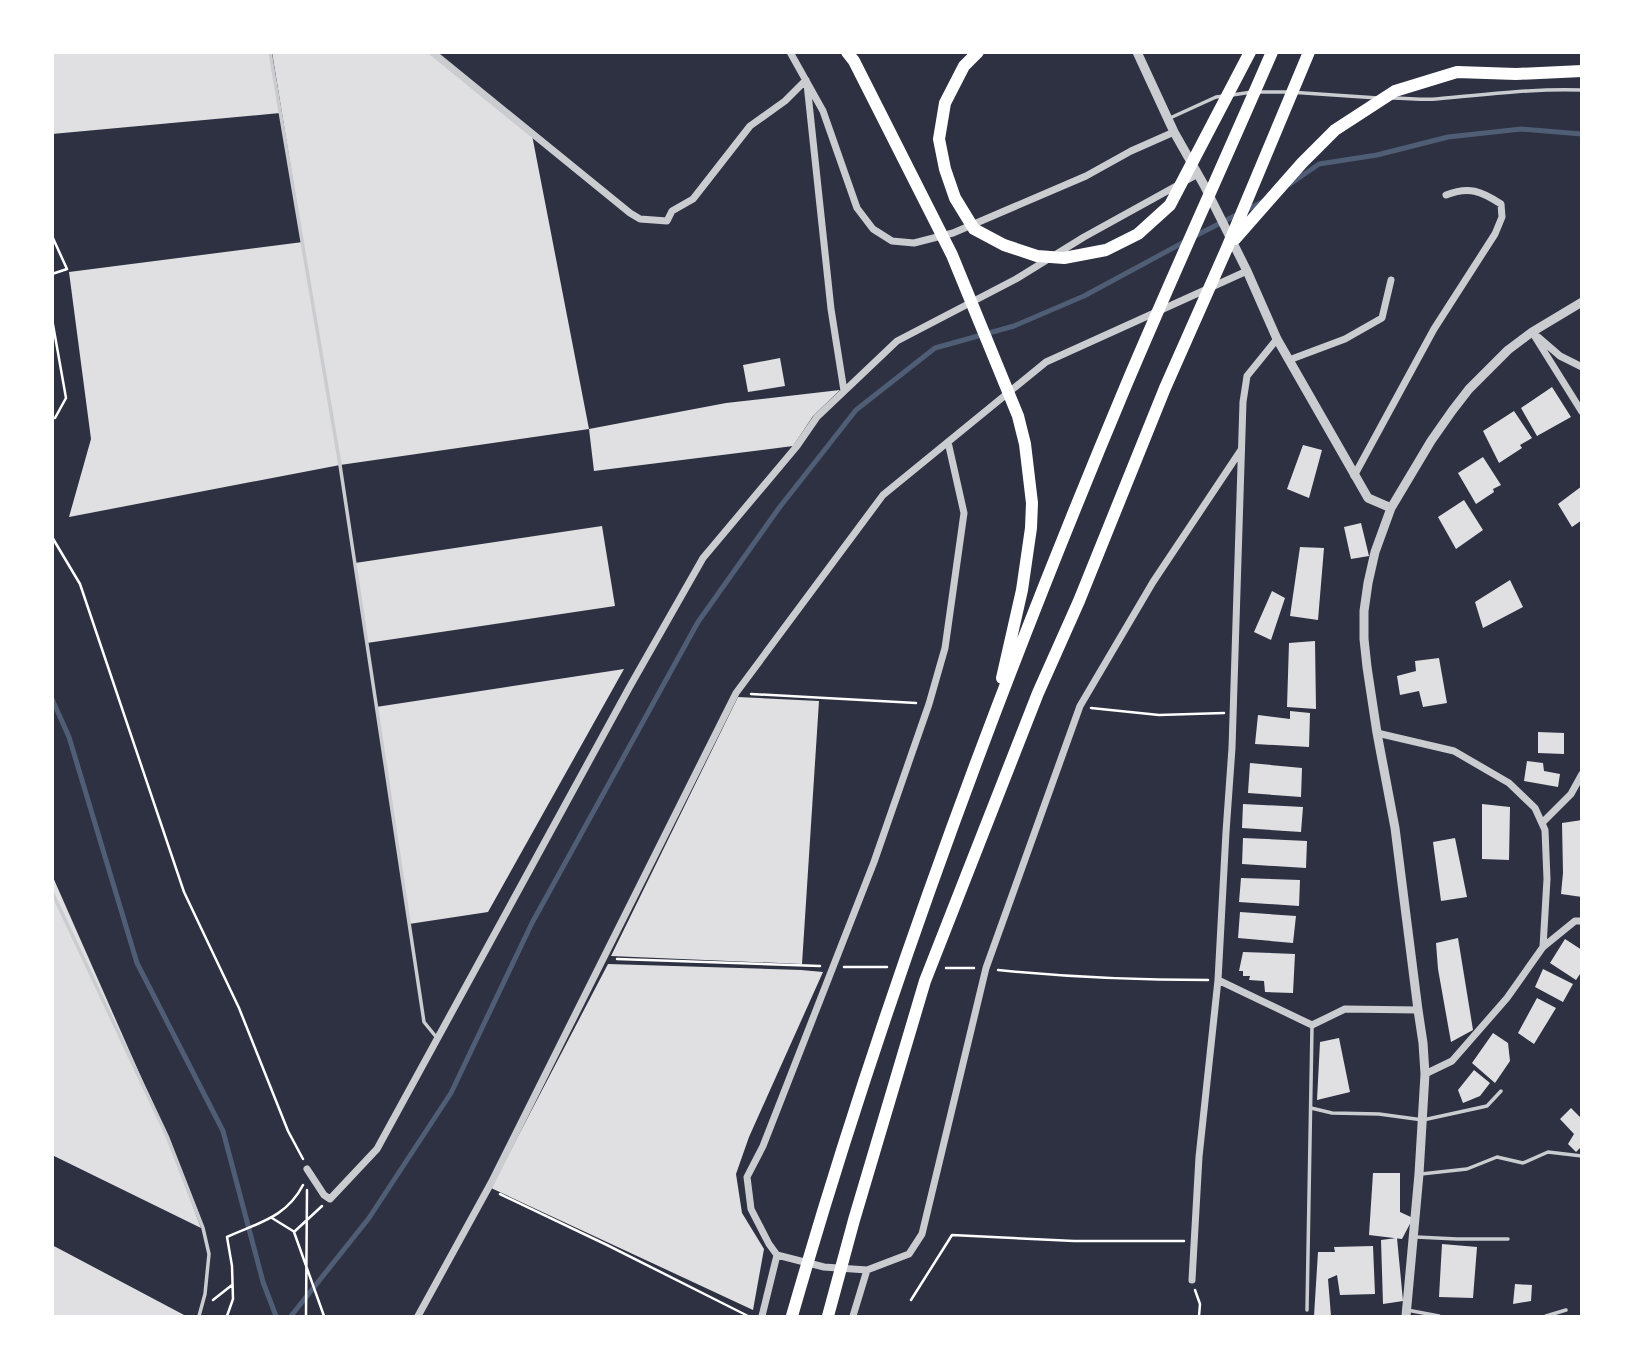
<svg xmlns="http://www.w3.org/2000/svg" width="1634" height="1369" font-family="'Public Sans',sans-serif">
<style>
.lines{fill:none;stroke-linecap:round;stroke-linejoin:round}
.stream{stroke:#4f5d75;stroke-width:5}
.building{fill:#e0e0e3}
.path{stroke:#fff;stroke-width:2.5}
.service{stroke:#caccd0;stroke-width:3.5}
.minor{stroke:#caccd0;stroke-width:7}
.tertiary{stroke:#caccd0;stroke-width:9}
.trunk{stroke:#fff;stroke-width:12}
</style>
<rect width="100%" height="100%" fill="#2d3142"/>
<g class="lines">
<!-- stream -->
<path class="stream" d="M1290,184L1319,164L1377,155L1448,137L1521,129L1582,134
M1195,236L1264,201
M52,699L69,737L137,963L223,1131L263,1282L276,1316
M291,1316L369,1218L451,1093L532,923L698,622L779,508L856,410L935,348L1014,326L1084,296L1186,241"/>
</g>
<!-- building -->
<path class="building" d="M52,52H270L280,113L52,134Z
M272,52H429L532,135L589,429L340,465L69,517L91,439L69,272L303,242Z
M780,358L785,386L748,392L743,365Z
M1552,387L1571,417L1537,436L1521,408Z
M840,390L813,416L793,446L594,471L589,429L726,403Z
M1514,411L1532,438L1520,445L1522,448L1499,463L1483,431Z
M1303,445L1322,450L1309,498L1287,489Z
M1483,457L1501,485L1493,489L1494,492L1476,504L1458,473Z
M1582,486V520L1572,527L1558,504Z
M1464,500L1483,530L1456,549L1438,517Z
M1361,523L1369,556L1351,559L1344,527Z
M602,526L615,606L367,643L355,563Z
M1300,547L1324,548L1318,620L1290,616Z
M1510,580L1523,607L1483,628L1475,602Z
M1272,591L1285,598L1271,640L1254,632Z
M1315,641L1316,709L1287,707L1289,643Z
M1439,658L1447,703L1423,707L1419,691L1400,695L1397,676L1416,671L1415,661Z
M624,669L488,912L409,924L376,707Z
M738,697L819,701L802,964L611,956Z
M1290,711L1310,713L1309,747L1255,744L1258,715L1290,719Z
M1538,732L1564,733V754L1538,753Z
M1527,761L1543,763L1544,771L1560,774L1558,787L1524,781Z
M1250,763L1302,768L1301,797L1248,793Z
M1243,804L1303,807L1301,832L1242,828Z
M1482,804L1510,807L1509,860L1482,859Z
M1582,820V897L1561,894L1563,873L1562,823Z
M1243,838L1307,841L1306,868L1242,864Z
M1455,838L1467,897L1441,901L1433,842Z
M52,875L167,1136L201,1228L52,1155Z
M1241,878L1300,880L1299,906L1239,902Z
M1240,912L1296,916L1293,943L1238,938Z
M1458,938L1473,1030L1451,1042L1438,969L1436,943Z
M1565,939L1582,950V971L1576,980L1550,963Z
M1243,952L1295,954L1293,993L1265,992L1264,981L1249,980L1250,976H1243V971H1239Z
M608,964L801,970L823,972L749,1137L736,1174L742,1213L764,1249L753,1310L491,1188Z
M1543,969L1573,984L1563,1002L1535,987Z
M1537,998L1556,1008L1534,1044L1518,1033Z
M1493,1033L1508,1043L1510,1061L1495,1083L1472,1063Z
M1339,1038L1350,1092L1317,1100L1320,1042Z
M1474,1070L1490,1083L1480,1096L1463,1103L1458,1090Z
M1571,1108L1582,1119V1146L1576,1152L1568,1144L1574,1134L1560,1119Z
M1373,1173H1400V1212L1413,1218L1402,1239L1369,1235Z
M1397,1238L1403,1301L1383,1304L1381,1240Z
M1442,1244L1477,1247L1473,1298L1439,1297Z
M52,1245L186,1316H52Z
M1373,1246L1375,1294L1340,1295L1337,1275L1328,1279L1331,1316H1314L1318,1252H1335L1334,1247Z
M1515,1284L1532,1285L1531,1301L1513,1304Z"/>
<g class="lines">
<!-- path -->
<path class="path" d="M52,236L67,269L52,274
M52,319L66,398L55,418H52
M52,537L80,584L184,892L239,1008L288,1131L303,1159
M751,694L916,703
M1091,708L1159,715L1224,713
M617,959L820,966
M844,967H887
M946,968H974
M998,970C1068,977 1138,980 1208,980
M500,1194L607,1245L748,1316
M322,1206L294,1232L324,1316
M272,1218L293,1231
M1195,1290L1200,1304L1199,1316
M213,1300L232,1285
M911,1300L952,1235L1074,1241H1184
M227,1316L233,1299L232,1266L227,1237C257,1223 286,1218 303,1185
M306,1316L307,1190"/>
<!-- service -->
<path class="service" d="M270,52L340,465L424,1022L437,1038
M1260,92H1289L1378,98
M1232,95L1252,92
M1393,98C1407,98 1422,100 1436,99C1485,95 1533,88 1582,90
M1170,118L1216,97L1224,96
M52,892L167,1136L203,1228L209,1254L205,1294L199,1316
M1311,1108L1332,1113L1379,1114L1423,1120L1487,1106L1501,1091
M1421,1174L1467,1169L1497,1157L1523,1163L1548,1152L1582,1156
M1416,1237L1457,1239H1508
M1307,1310L1312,1027
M1407,1310L1439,1316
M1546,1316L1566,1310"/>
<!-- minor -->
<path class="minor" d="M432,52L630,213L640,219L667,221L672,211L693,199L750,126L785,101L806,80
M790,52L823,111L857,208L873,229L892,241L914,243L953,233L1086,176L1131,151L1174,132
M807,84L831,309L844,391
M1532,332L1582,412
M1538,337L1560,356L1582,367
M1289,360L1345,339L1382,318L1391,280
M948,442L964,513L945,648L929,704L874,862L763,1146L747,1177L751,1209L769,1244L777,1255L824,1267L867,1270L909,1254L922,1234L986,968L1080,706L1153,582L1241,450
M1354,476L1434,329L1495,234L1502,217L1501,204C1481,191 1469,186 1446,195
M1377,733L1454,751L1509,783L1535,808L1545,830L1547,879L1543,947
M1542,823L1571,794L1582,774
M1218,980L1312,1025L1345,1009L1418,1010
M1425,1074L1452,1061L1507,998L1543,947L1575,921H1582
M307,1169L324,1195L330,1199L377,1149L629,688L703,558L797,446L817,417L897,341L1016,279L1084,237L1198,174
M1192,1280L1199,1157L1218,980L1226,832L1232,748L1243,402L1247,376L1277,339
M418,1316L491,1183L736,693L883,495L1046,362L1247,271
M762,1316L777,1255
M853,1316L867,1270"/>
<!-- tertiary -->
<path class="tertiary" d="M1137,52L1174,132L1204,185L1247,271L1277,339L1368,498L1391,508
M1406,1316L1419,1174L1425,1074L1423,1043L1418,1010L1395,828L1377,733L1367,667L1364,639V611L1368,583L1375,552L1391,508L1431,441L1452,411L1469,389L1508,350L1532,332L1582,302"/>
<!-- trunk -->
<path class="trunk" d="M847,52L854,61L952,255L1018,416L1025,444L1032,503L1031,528L1022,590L1002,678
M978,52L964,66L945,103L939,139L945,169L955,198L974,229L1004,245L1037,256L1064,258L1106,250L1138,234L1170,205L1250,52
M1235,239L1302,163L1335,130L1395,91L1457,72L1516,74L1582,71
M792,1316C883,999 999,688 1127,383C1174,272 1224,163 1272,52
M828,1316L854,1220L925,981L1038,693L1079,601L1165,388L1227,248L1309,52"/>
</g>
<!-- border -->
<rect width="1634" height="1369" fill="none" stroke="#ffffff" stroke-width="108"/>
</svg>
